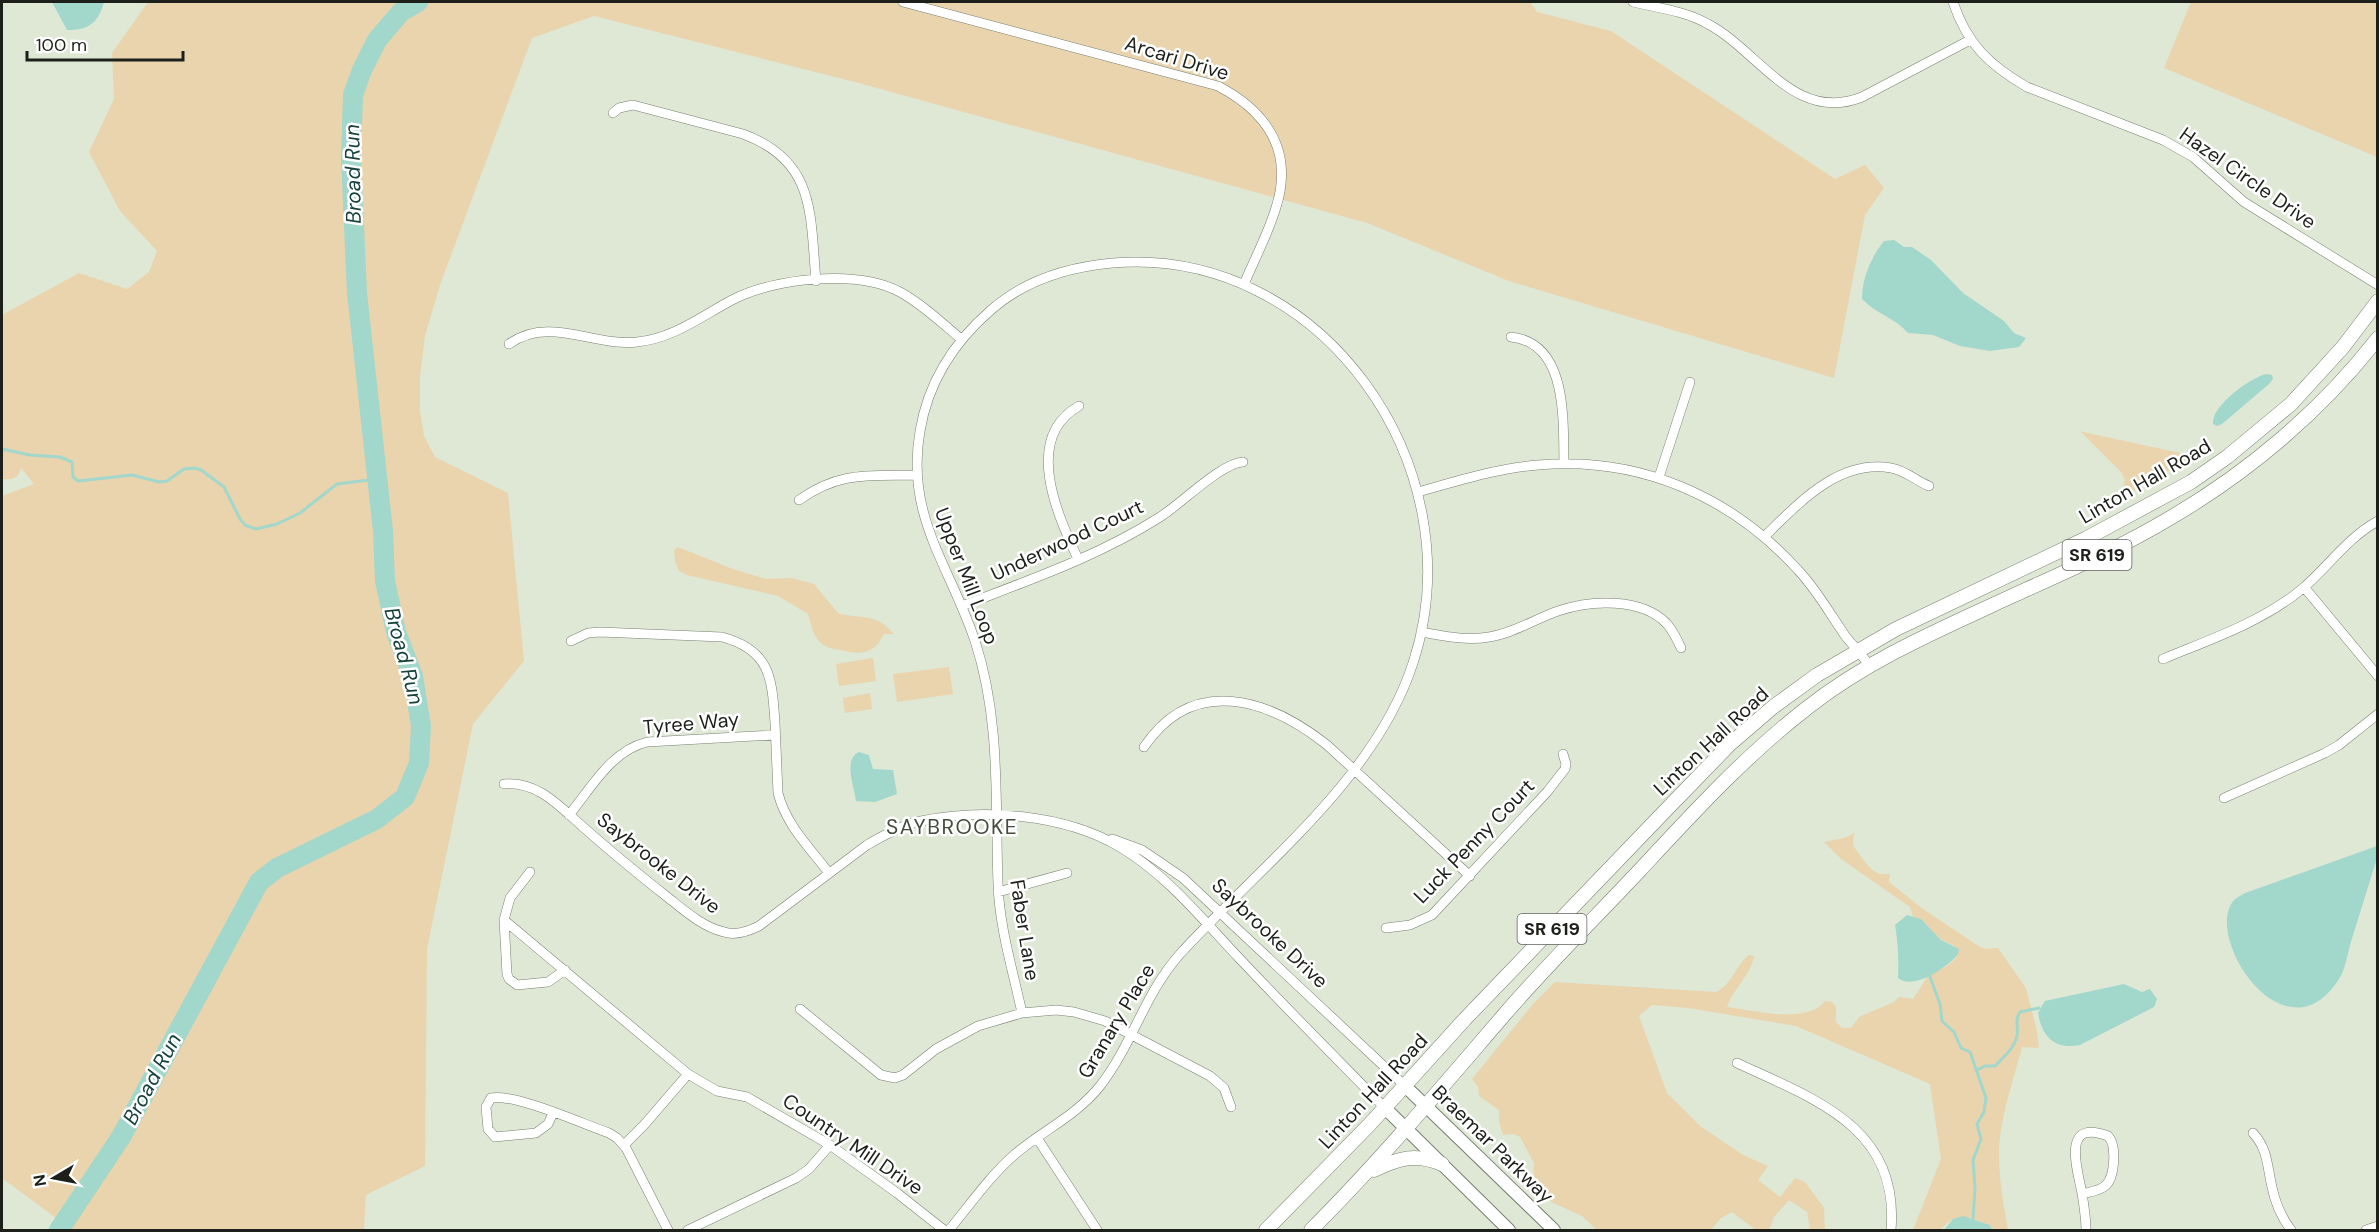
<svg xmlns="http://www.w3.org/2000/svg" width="2379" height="1232" font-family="'DM Sans',sans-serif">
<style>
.green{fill:#e9d4ae}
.water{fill:#a2d7cc}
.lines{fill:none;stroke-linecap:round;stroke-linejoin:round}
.stream{stroke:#a2d7cc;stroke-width:3}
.river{stroke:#a2d7cc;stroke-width:20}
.street-casing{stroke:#778070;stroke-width:10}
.secondary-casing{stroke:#778070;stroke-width:14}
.primary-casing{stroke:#778070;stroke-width:15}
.street{stroke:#fff;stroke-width:9}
.secondary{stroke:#fff;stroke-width:12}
.primary{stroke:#fff;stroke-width:14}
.labels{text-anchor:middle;stroke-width:5;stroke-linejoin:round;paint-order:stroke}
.shield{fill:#fff;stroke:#61635f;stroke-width:1.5}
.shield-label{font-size:18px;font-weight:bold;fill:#1d201a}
.street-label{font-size:20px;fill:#1d201a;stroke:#fff}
.water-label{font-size:21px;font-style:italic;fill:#16443c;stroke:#fff}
.neighbourhood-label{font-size:21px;letter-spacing:1.5px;fill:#434b3c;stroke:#fff}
</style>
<rect width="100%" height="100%" fill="#dee8d5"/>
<!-- green -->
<path class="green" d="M148,2H1530L1537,12L1611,31L1835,179L1865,165L1884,188L1865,215L1834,378L1509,281L1367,223L855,82L594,16L532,38L440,285L425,336L420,376V411L424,436L435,457L508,493L524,661L473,724L427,949L425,1166L366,1195L364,1230H72L2,1178V496L34,484L21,468C18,479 13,480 2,479V315L79,273L127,289L149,272L157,251L120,211L89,152L114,99L112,53Z
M2191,2H2377V157L2164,68Z
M2080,431L2083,432L2194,456L2135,490L2112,499L2123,487L2125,479L2121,472Z
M678,547L733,569L766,579L792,578L814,584L838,613C863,620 875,612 894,634H884C874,655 860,655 840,650C834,649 827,648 822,644C813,637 811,624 808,614L778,596L687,575L679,571L675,560L674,550Z
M873,658L876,681L839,686L836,664Z
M949,667L953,694L897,702L893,674Z
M870,693L872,709L845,713L843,698Z
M1855,833C1850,845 1855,848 1862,858C1870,868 1874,876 1890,874L1889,882L1923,909L1980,947L1986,949L1998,948L2026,988L2037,1031L2039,1048L2022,1047C2013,1082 1999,1120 1999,1156C1999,1181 2004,1206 2008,1230H1992L1990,1225C1968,1217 1958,1210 1940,1230H1913L1941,1159L1930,1084L1796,1026L1688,1008L1652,1005L1639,1016L1667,1093L1700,1126L1743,1155L1768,1166L1758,1180L1780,1197L1795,1178L1805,1182L1824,1208L1825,1230H1810L1807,1212L1789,1200L1774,1217L1769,1230H1756L1732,1212L1721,1218L1711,1230H1597L1582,1216L1553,1203L1533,1184L1534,1163L1520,1137L1514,1134L1503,1135L1499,1122V1110L1479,1096L1478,1087L1472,1079L1533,1004L1555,982L1716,992C1731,986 1736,965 1749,955L1754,956C1751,975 1733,989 1727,1007C1752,1010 1808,1025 1825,1001L1832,1002L1836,1007V1022L1842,1028H1851L1859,1017L1894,1002L1899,997L1913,999C1918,991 1924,984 1927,975C1939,971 1956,964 1959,950C1953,944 1947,943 1941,939C1930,932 1926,918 1913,917L1910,907L1841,859L1824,842L1844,838Z"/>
<!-- water -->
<path class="water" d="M52,2H104C98,24 88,30 67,30Z
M1894,240L1904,247H1912L1931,260L1963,293L2004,321L2014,333L2026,338L2019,347L1990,351L1960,346L1933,335L1908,333C1894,317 1876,314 1862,299C1862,279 1871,257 1884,241Z
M2266,374L2272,375L2273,379L2269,384L2222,424L2217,426L2213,424C2211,406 2250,378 2266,374Z
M859,752L869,755L873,769L893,770L897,794L875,802L856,801C854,786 843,759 859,752Z
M2377,846V858C2368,887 2359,916 2350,945C2347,956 2345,970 2339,979C2285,1064 2202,936 2234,900C2237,897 2242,895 2245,893Z
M1907,915L1921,919L1941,940L1959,949L1958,954C1948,967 1913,991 1898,978C1899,959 1898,943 1895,925Z
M2124,984L2142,992L2150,989L2157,999L2154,1007L2080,1045C2055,1050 2042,1037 2038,1013L2045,1001Z
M1963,1216L1990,1225L1992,1230H1944L1953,1219Z"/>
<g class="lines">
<!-- stream -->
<path class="stream" d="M2,449L30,455L60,457L72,462L73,477L78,481L132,475L159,482L167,481L184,469L195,468L201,470L224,487L240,519L245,525L256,529L277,524L300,513L337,484L377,479
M1929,974L1940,1004L1942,1021L1954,1032L1961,1048L1970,1052L1986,1098L1984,1112L1977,1124L1981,1139L1973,1160L1975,1188L1973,1219
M1977,1070L1985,1066H1995C2004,1056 2014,1049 2017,1036C2019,1027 2014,1021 2020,1012L2039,1008"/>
<!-- river -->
<path class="river" d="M59,1230L121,1137L259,882L277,868L377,819L405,797L419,763L421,726L413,676L396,632L385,581L383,531L357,293L351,157L353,95L362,70L377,40L401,12L418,2"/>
<!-- street casing -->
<g class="street-casing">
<path id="street" d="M903,2L1218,86C1256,106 1286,137 1281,184C1279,212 1255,258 1244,284
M1633,2C1658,8 1685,11 1708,24C1759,51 1795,124 1862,97L1970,40
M1953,2C1967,44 1989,65 2027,87L2163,140L2193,157L2244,202L2378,285
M613,113L619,108L633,105L743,134C816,161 810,214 816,281
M1511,337C1568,343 1563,420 1564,463
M509,344C549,315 594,347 637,342C674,338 700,317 732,300C774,278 857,269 900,292C922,304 942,323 961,339
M1659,477L1690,382
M1418,492C1457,481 1498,468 1538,465C1639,456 1731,496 1798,570C1817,590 1830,614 1846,637C1854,646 1862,655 1869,665
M799,500C840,471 868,476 916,475
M1764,537C1798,504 1838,459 1891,468C1905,470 1916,481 1929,486
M1078,559C1058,516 1022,438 1079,406
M2304,587L2378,676
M962,606C1029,580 1099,556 1160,517C1181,504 1221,463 1243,462
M1421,632C1444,636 1466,641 1489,637C1514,633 1535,619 1558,611C1590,600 1642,597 1667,624C1673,631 1677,639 1681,648
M571,641L588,633L600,632L722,637C771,650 772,679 775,723C776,746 777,769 778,793C786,825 810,848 829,873
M2163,659C2211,639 2262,622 2302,589C2328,567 2347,538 2378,521
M1144,747C1193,674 1269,699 1327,745L1470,876
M504,784C537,781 558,805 582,826C609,850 637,873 666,896C684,910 702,927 724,932C736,936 749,931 759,926L867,845C884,835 902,825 921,821C984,808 1064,814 1120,847C1167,875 1202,919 1239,958C1287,1009 1336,1058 1385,1108
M2224,798L2325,753L2339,745L2378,714
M569,815C592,787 611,751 647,742L775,735
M1112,839L1142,850L1183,878L1404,1085
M530,872L510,898L504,920L688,1074L717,1091L747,1097L830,1145L897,1193L944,1230
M998,892L1067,873
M504,920L507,974L509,979L517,985L548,982L565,970
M1386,928L1410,925L1432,915L1547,792L1565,769L1566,764L1563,754
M800,1009L881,1075L895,1078L903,1075L936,1049L978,1026L1022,1013L1056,1010L1074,1012L1105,1021L1210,1076L1224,1088L1231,1107
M1737,1063C1814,1099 1900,1127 1891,1230
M553,1113L548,1124L536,1133L495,1137L488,1129L486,1107L491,1098C514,1093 583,1124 609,1133L617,1138L626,1148L668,1230
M2253,1133C2268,1149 2267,1166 2272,1187C2275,1202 2282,1218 2291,1230
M1037,1138L1097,1230
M624,1145L644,1125L688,1074
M2082,1194C2089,1192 2099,1191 2105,1186C2115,1178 2117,1145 2108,1136C2061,1118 2077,1168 2082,1193C2084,1206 2086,1218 2086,1230
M688,1230L796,1178L809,1169L830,1145
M949,1230C970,1205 989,1177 1014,1155C1043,1130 1075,1117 1100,1086C1132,1045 1145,993 1180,954C1260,866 1375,780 1413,663C1477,468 1322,246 1113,263C1068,267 1025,280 991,310C954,342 928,383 920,431C905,516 950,566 975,641C1001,720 995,801 998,883C999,926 1013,971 1022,1013
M2366,1230L2378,1226"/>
</g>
<!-- secondary casing -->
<g class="secondary-casing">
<path id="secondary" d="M1404,1085L1554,1230
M1385,1108L1509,1230"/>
</g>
<!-- primary casing -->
<g class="primary-casing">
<path id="primary" d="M1374,1170C1399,1158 1416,1153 1442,1164
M1266,1230L1370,1124L1465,1019L1665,811L1730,744L1773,707L1817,675L1896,629L2087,538L2191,482L2227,457L2291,404L2343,347L2378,301
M1311,1230C1379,1162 1441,1088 1504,1015C1547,965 1595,918 1640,870C1693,813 1745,756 1807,708C1869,659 1941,629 2012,596C2065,572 2120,548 2170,518C2249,472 2322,410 2378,338"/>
</g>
<!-- street -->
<use href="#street" class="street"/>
<!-- secondary -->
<use href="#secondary" class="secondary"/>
<!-- primary -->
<use href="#primary" class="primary"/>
</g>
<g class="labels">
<!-- shield labels -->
<g class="shield">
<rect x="2062.5" y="540" width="69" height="30" rx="4.5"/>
<rect x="1517.5" y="914" width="69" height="30" rx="4.5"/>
</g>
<g class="shield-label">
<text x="2097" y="561">SR 619</text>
<text x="1552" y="935">SR 619</text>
</g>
<!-- street labels -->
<g class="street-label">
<text transform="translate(1177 58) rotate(17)" y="7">Arcari Drive</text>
<text transform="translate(2248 178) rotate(35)" y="7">Hazel Circle Drive</text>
<text transform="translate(2145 481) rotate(-30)" y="7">Linton Hall Road</text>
<text transform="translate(1067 540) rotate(-25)" y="7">Underwood Court</text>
<text transform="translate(967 576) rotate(69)" y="7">Upper Mill Loop</text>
<text transform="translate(691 723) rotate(-5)" y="7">Tyree Way</text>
<text transform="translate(1711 741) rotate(-43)" y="7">Linton Hall Road</text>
<text transform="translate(1474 841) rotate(-46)" y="7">Luck Penny Court</text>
<text transform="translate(659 863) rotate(38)" y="7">Saybrooke Drive</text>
<text transform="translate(1025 930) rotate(81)" y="7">Faber Lane</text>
<text transform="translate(1270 933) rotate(43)" y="7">Saybrooke Drive</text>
<text transform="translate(1116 1021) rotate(-59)" y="7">Granary Place</text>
<text transform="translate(1373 1091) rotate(-47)" y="7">Linton Hall Road</text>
<text transform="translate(853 1144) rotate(34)" y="7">Country Mill Drive</text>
<text transform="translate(1493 1144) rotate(44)" y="7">Braemar Parkway</text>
</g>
<!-- water labels -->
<g class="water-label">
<text transform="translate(353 174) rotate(-91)" y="7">Broad Run</text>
<text transform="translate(404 656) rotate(75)" y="7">Broad Run</text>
<text transform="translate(152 1079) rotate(-62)" y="7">Broad Run</text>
</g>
<!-- neighbourhood labels -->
<g class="neighbourhood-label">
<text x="952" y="834">SAYBROOKE</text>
</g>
</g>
<!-- border -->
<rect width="2379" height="1232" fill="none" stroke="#1d201a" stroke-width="6"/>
<!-- north arrow -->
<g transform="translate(54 1178) rotate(260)" stroke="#ffffff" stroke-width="4.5" paint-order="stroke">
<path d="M0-4.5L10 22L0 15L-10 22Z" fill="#1d201a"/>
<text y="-9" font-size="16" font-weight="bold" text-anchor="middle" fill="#1d201a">N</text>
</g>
<!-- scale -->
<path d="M27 51v9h156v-9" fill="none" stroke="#1d201a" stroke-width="3"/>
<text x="36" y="51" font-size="18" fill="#1d201a" stroke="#ffffff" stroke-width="4.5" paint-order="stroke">100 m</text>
</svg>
